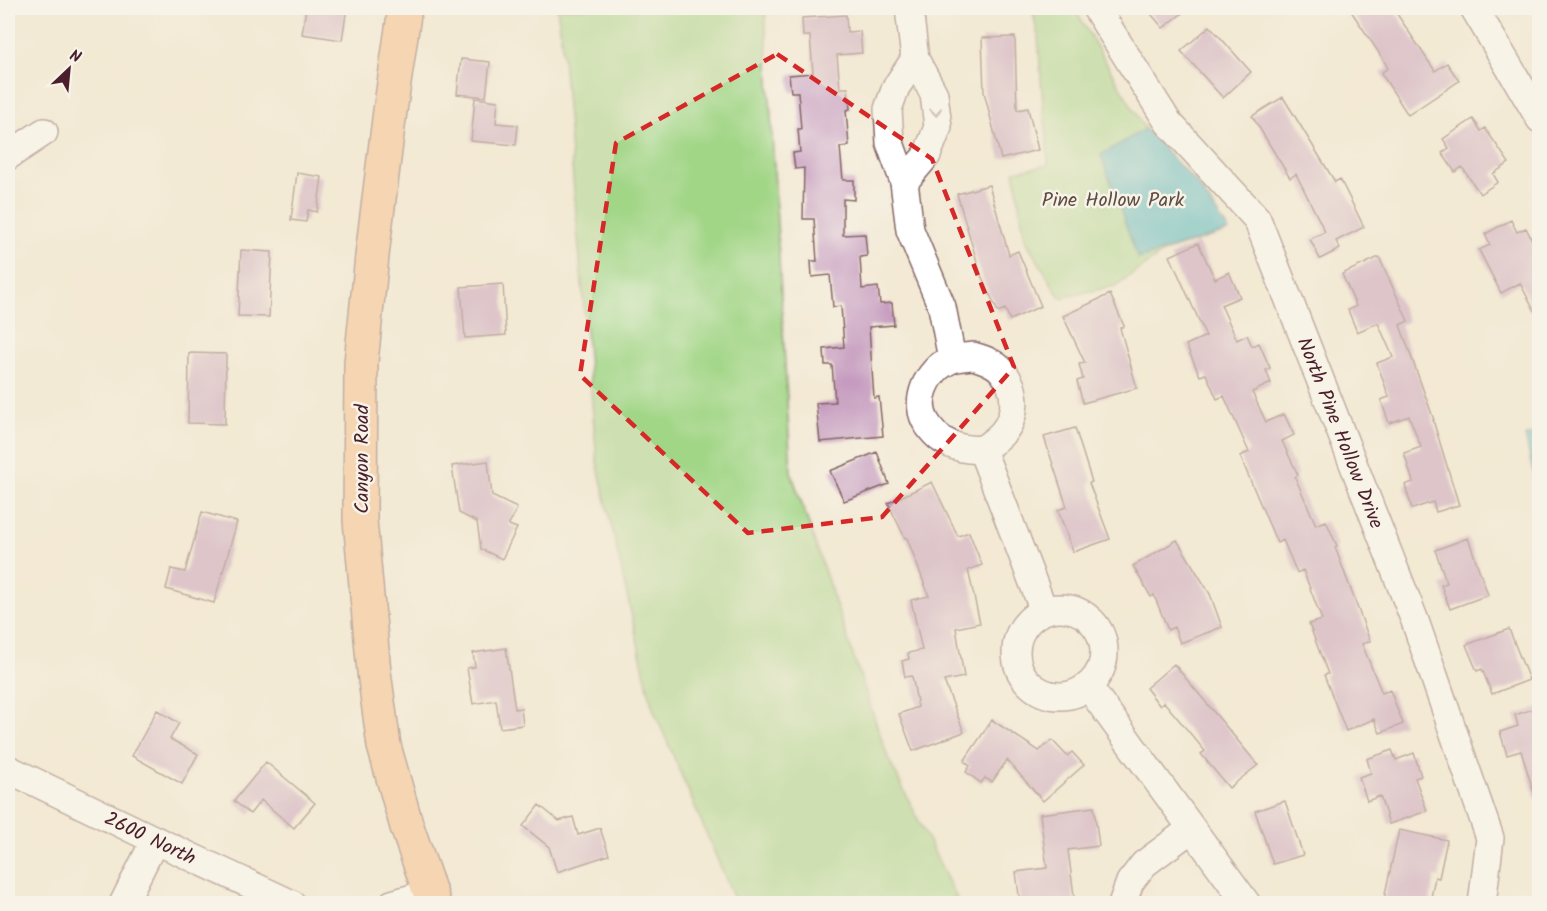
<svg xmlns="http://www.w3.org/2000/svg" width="1547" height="911" font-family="Kalam,sans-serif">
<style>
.green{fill:#a2d687;stroke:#767a59;stroke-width:1.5}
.water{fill:#48b5c4;stroke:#496a78;stroke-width:1.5}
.building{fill:#c59abf}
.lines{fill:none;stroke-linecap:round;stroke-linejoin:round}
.minor-casing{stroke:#856666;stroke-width:30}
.major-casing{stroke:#856666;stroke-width:36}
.minor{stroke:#fff;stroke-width:27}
.major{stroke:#f8bd89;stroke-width:33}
.oneway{stroke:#ae9aa0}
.marked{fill:none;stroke:#d62828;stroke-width:4.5;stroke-dasharray:12 8;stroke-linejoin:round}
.labels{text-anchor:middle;stroke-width:5;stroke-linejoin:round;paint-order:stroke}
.park-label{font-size:20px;fill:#604d42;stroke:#f7f3e8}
.street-label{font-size:20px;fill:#4a1f2b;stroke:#f7f3e8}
</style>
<rect width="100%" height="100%" fill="#f7f3e8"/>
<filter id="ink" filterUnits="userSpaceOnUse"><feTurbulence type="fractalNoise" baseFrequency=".0167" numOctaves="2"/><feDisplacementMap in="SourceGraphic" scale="12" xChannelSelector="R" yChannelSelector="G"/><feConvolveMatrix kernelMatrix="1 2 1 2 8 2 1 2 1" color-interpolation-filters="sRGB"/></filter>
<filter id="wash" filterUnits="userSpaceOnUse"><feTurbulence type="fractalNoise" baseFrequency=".008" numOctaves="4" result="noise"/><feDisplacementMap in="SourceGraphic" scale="24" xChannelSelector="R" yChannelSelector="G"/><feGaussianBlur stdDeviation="1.35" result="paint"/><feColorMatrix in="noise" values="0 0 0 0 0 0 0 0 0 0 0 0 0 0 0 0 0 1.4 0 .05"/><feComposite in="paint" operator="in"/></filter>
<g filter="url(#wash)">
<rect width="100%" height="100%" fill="#f3e9d4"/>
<!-- green -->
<path class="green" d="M557,8H765L791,472L888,758L959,903H736L652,706L597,462L561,36Z
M1032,8H1074L1145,129L1198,185L1229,231L1166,251L1115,286L1060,298L1025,239L1014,171L1048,165L1047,135L1043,107L1038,36Z"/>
<!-- water -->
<path class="water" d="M1145,129L1198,185L1229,231L1138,259L1101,155Z
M1539,433V476L1534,477L1525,436Z"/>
<g id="blocks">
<!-- building -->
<path class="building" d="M306,8H347L342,40L302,34Z
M1146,8H1189L1163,28Z
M1349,8H1393L1435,71L1447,63L1459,81L1408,115L1381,73L1388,68L1383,59Z
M846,15L847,32L860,31L862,53L837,55L840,88H848L850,109L846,110L849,146L840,147L843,180H854V200L843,199V235L865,234L867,256L860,257L862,289L878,287L880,304L892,303L894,325L869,327L874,398L879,397L883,436L820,442L816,403L835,402L832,365H825L824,349L844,347L841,306L833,307L830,275L812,277L811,261H817L814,219H803L804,168L795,169L793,153L800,152L798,129H801L798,92H791L789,75L813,73L810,36H803L802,18Z
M1210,26L1251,72L1223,98L1181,51Z
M1015,37L1017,110L1028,108L1038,150L1001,159L984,92L982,38Z
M461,59L490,62L486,97L457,94Z
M1283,97L1335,182L1340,179L1364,227L1336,241L1340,249L1320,259L1310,239L1325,232L1296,174L1290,178L1252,116Z
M475,98L498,101L496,123L518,125L516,145L471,141Z
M1473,119L1481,131L1485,128L1509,163L1493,174L1498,182L1480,194L1462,167L1455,172L1442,153L1449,148L1443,139Z
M297,173L322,177L317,212L308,210L306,222L291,220Z
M989,185L1009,255L1018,251L1041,306L1010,320L1005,309L998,312L981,275L957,194Z
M1511,220L1517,232L1526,228L1539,254V320L1520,283L1501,293L1479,250L1490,245L1485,234Z
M1198,243L1215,279L1229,272L1240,297L1221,305L1237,340L1247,335L1252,346L1259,343L1270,368L1266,370L1271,383L1252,392L1266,422L1284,414L1294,435L1282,441L1298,475L1295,477L1316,525L1326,521L1337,546L1335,547L1370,641L1362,644L1382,693L1390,690L1403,724L1380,733L1374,719L1346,731L1324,675L1328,674L1309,624L1322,620L1303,570L1297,573L1283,540L1277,543L1240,456L1249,452L1224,396L1217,399L1206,374L1200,376L1186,345L1206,336L1170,256Z
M241,250L272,252L269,317L238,316Z
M1379,257L1408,321L1400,325L1434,420H1433L1459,505L1436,512L1433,502L1412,509L1405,485L1413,482L1404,453L1421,447L1409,416L1389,423L1381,400L1389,397L1377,363L1393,357L1378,323L1357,332L1348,310L1356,306L1342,274Z
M503,284L506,335L465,338L461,287Z
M1110,294L1124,326L1120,328L1137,388L1083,403L1077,381L1083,379L1079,364L1085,363L1063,316Z
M189,353L226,354L225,424L188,423Z
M1075,428L1092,482L1089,483L1110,539L1073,552L1058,510L1067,507L1044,437Z
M877,452L889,484L844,501L830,471Z
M488,461L492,496L517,508L509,525L517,528L502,559L481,549L477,522L459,513L452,466Z
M932,482L958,536L969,532L982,565L968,570L980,623L956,628L964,677L944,681L964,732L913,751L899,714L918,707L912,676L905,677L902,661L909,659L908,653L922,650L911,600L929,596L907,538H905L888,503Z
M202,512L237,522L214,603L166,589L171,569L185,572Z
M1468,538L1488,595L1450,609L1441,585L1447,583L1435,550Z
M1177,540L1210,594L1222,627L1180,643L1174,627L1168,630L1154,595L1151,597L1133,566Z
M1509,629L1529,680L1492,694L1482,669L1477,671L1466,645Z
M506,648L515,709L521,708L523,725L500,728L496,700L473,704L467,668L475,667L473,653Z
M1174,664L1258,765L1229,788L1201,754L1205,751L1164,702L1160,706L1146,688Z
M1539,707V799L1536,800L1521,751L1507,755L1500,732L1518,726L1515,715Z
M157,710L179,723L170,739L198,754L182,784L132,756Z
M992,720L1039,751L1052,740L1067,756L1072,752L1084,765L1043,801L1007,760L992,782L985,778L981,783L966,772L970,766L964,761Z
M1392,750L1396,760L1414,753L1421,776L1415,778L1427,811L1389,824L1380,796L1367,801L1359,777L1371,773L1367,759Z
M266,762L315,803L294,828L261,800L250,814L234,801Z
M1285,801L1303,855L1273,864L1255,811Z
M539,805L559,821L573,817L578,835L600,828L609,855L557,872L549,847L523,826Z
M1094,807L1099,846L1068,850L1075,903H1020L1016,872L1047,868L1040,814Z
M1399,830L1447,840L1439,878L1435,877L1430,903H1383Z"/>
</g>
</g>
<g filter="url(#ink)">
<use href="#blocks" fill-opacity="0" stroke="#856666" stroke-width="1.5"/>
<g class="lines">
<!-- minor casing -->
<g class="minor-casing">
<g id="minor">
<path id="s1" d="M1096,8L1168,122L1257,219L1415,621L1490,838L1482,904"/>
<path d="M1474,8L1540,119"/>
<path d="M915,59L896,87L888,109L890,143L904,182L910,230L942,307L952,359"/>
<path d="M8,156L44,132"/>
<path d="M904,182L927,155L938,127L934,94L915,59L909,8"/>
<path d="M973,356C983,359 994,362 1002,371C1020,392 1017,423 995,440C991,443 985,449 980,449C974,450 967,449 962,448C946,444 937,438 928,425C912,403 927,370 950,360C957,357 966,357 973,356Z"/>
<path d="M982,450L1044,611"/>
<circle cx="1060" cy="652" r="44"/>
<path d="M1088,686L1247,904"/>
<path id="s2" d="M8,769L155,840L292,904"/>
<path d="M123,904L155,840"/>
<path d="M392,904L430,893"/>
<path d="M1122,904L1130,882L1144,864L1191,829"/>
</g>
</g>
<!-- major casing -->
<g class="major-casing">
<path id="major" d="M405,8L390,111L373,247L361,362L360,520L374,672L384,746L407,827L434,904"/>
</g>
<!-- minor -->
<use href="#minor" class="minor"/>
<!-- major -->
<use href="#major" class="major"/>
</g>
<!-- one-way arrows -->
<defs><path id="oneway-chevron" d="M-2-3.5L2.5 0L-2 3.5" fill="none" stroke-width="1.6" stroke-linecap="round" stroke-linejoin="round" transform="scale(1.5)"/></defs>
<use class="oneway" href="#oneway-chevron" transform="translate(936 112) rotate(84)"/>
</g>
<!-- marked area -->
<path d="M0 0H1547V911H0ZM777,54L932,159L1014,367L882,517L748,533L580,375L616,143Z" fill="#f3e9d4" fill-opacity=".55" fill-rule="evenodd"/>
<path class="marked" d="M777,54L932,159L1014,367L882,517L748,533L580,375L616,143Z"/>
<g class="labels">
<!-- park labels -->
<g class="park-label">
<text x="1113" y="206">Pine Hollow Park</text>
</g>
<!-- street labels -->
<g class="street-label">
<text dy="7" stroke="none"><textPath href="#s1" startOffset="496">North Pine Hollow Drive</textPath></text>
<text transform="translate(361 459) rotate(-90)" y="7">Canyon Road</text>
<text dy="7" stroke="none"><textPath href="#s2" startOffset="158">2600 North</textPath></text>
</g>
</g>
<!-- margin -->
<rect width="1547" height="911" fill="none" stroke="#f7f3e8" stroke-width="30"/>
<!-- north arrow -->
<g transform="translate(69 69) rotate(26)" stroke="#f7f3e8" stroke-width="4.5" paint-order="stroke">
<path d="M0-4.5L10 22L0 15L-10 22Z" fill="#4a1f2b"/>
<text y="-9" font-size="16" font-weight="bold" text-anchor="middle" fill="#4a1f2b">N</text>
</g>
</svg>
